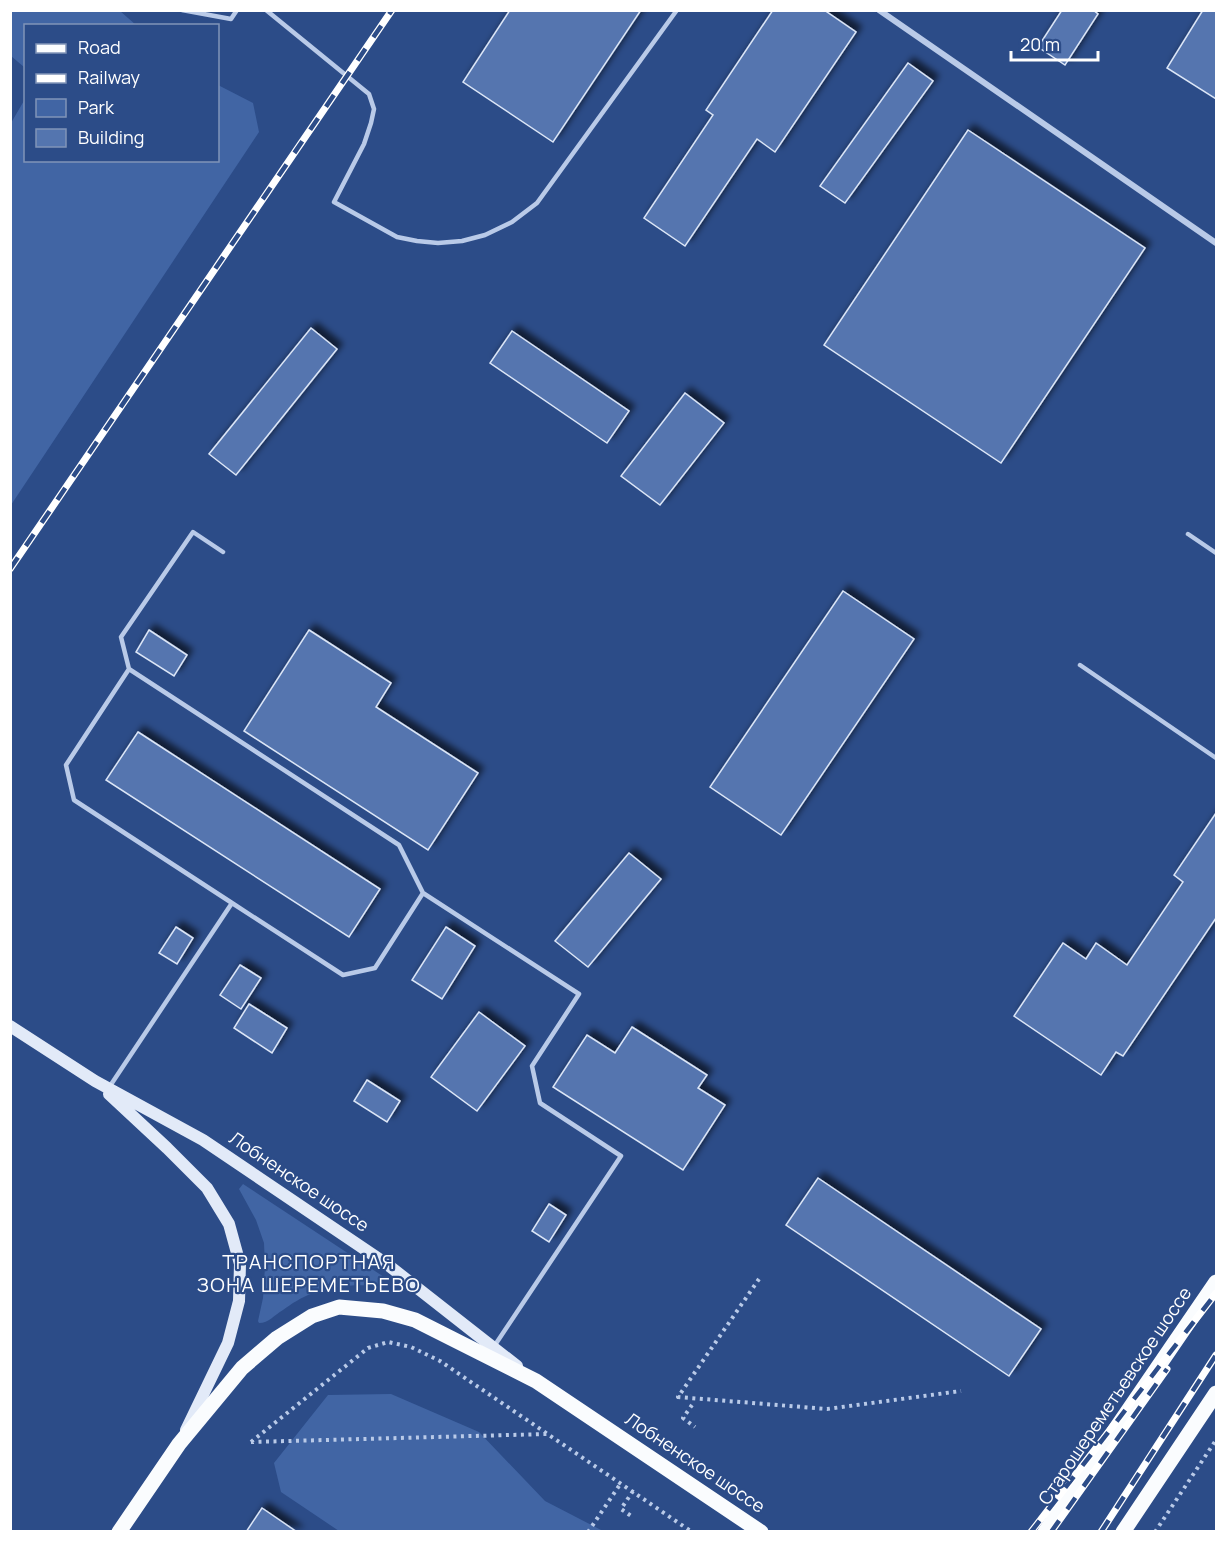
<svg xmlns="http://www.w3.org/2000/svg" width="1227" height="1542" font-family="Manrope,sans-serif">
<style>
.green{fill:#4165a4}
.building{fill:#5475af;stroke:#dce6f7;stroke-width:1.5;filter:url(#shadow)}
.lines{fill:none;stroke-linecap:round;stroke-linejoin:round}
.path{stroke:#b9cae8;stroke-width:4;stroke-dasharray:3 4.5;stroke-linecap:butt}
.service{stroke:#b9cae8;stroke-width:4.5}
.minor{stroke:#b9cae8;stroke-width:6}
.secondary{stroke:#e2eaf8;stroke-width:12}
.primary{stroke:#fafcfe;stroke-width:15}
.rail-casing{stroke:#fff;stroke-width:7}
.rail{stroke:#2c4c88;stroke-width:4.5;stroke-dasharray:14;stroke-linecap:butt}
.labels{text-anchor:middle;stroke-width:4.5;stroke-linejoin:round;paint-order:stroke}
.street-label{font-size:18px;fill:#fff;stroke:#2c4c88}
.neighbourhood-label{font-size:20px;letter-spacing:1.5px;fill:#fff;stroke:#2c4c88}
</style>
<defs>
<filter id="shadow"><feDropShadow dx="5.5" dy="-5.5" stdDeviation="3" flood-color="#0009"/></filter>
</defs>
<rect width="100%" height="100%" fill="#2c4c88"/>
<!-- green -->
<path class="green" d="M10,11H120L136,25L26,26L25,86L24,67L11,56Z
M218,85L253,103L259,132L11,505V123L25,99L26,160H218Z
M243,1184L384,1277L383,1284L380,1286C357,1284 334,1285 311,1294C302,1297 291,1304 283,1310C274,1315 269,1323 259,1323L258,1321L263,1298L265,1267L264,1243L256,1220L239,1189Z
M391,1394L479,1432L545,1501L603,1531H339L281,1492L274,1463L328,1395Z"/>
<!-- building -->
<path class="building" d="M510,10H641L553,142L463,82Z
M773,10H824L856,32L775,152L757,139L685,246L644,218L713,115L706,110Z
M1062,10H1093L1098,14L1065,65L1038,47Z
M1203,10H1216V99L1167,68Z
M908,63L933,81L845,203L820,186Z
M968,130L1145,248L1001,463L824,345Z
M311,328L337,349L236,475L209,454Z
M512,331L629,411L607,443L490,363Z
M685,393L724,423L660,505L621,476Z
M843,591L914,639L781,835L710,787Z
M149,630L187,655L174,676L136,652Z
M309,630L391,683L376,707L478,773L428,850L244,731Z
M138,732L380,889L349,937L106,780Z
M1216,813V918L1123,1056L1116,1052L1101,1075L1014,1016L1063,943L1086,959L1096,943L1127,965L1183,882L1174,875Z
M629,853L661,879L588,967L555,941Z
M176,927L193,938L177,964L159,953Z
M446,927L475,946L442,999L412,980Z
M240,965L261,978L241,1009L220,995Z
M249,1004L287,1028L272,1053L234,1028Z
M479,1012L525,1046L477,1111L431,1077Z
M632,1027L707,1075L698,1088L725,1105L683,1170L553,1087L587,1035L615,1053Z
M367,1080L400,1101L387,1122L354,1101Z
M818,1178L1041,1329L1009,1376L786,1225Z
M549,1204L566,1215L549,1242L532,1231Z
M262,1508L297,1532H246Z"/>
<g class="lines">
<!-- path -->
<path class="path" d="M759,1279L678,1397L827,1409L961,1391
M692,1405L683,1418L695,1427
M251,1442L368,1348L388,1342L411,1347L440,1361L692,1532
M251,1442L547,1434
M633,1491L621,1509L634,1518
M588,1532L621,1483
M1155,1532L1216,1440"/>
<!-- service -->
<path class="service" d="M182,10L231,19L237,10
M266,10L369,94L374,109L371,123L364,144L334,202L397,237L417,241L438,243L462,241L485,235L512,222L537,203L677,10
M1188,534L1216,553
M1080,665L1216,758
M129,669L121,637L193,532L223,552
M232,903L74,800L66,765L129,669L399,845L423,893
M110,1086L232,903L343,975L375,968L423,893L579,994L532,1066L540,1103L621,1156L493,1348"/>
<!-- minor -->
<path class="minor" d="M879,10L1216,243"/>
<!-- secondary -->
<path class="secondary" d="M10,1026L95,1081L203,1140L388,1265L517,1366
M109,1094L167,1148L207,1188L229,1224L240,1264L239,1301L228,1343L186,1430"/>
<!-- primary -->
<path class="primary" d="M119,1532L179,1444L242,1368L277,1338L312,1316L339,1307L383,1311L415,1320L536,1381L761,1532
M1045,1532L1216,1282
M1123,1532L1216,1393"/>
<!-- rail casing -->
<g class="rail-casing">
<path id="rail" d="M10,569L392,10
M1031,1532L1216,1293
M1051,1532L1167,1369
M1101,1532L1216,1355"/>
</g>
<!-- rail -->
<use href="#rail" class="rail"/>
</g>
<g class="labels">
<!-- street labels -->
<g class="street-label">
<text transform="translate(299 1182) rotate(34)" y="6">Лобненское шоссе</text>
<text transform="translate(1115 1396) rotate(-56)" y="6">Старошереметьевское шоссе</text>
<text transform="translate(695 1463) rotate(34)" y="6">Лобненское шоссе</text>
</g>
<!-- neighbourhood labels -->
<g class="neighbourhood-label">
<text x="309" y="1269">ТРАНСПОРТНАЯ<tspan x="309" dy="23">ЗОНА ШЕРЕМЕТЬЕВО</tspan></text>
</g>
</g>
<!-- border -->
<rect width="1227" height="1542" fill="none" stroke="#ffffff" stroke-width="24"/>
<!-- legend -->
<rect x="24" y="24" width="195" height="138" fill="#2c4c88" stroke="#8094b8" stroke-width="1.5"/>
<rect x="36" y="44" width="30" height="9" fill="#fafcfe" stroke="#8094b8" stroke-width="1.5"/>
<text x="78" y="54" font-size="18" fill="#ffffff">Road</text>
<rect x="36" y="74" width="30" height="9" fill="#ffffff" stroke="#8094b8" stroke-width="1.5"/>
<text x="78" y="84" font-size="18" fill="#ffffff">Railway</text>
<rect x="36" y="99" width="30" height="18" fill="#4165a4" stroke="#8094b8" stroke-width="1.5"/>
<text x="78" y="114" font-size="18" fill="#ffffff">Park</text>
<rect x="36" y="129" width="30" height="18" fill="#5475af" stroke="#8094b8" stroke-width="1.5"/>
<text x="78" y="144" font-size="18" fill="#ffffff">Building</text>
<!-- scale -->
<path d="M1011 51v9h87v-9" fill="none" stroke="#ffffff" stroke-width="3"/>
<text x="1020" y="51" font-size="18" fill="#ffffff" stroke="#2c4c88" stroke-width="4.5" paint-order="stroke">20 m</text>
</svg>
